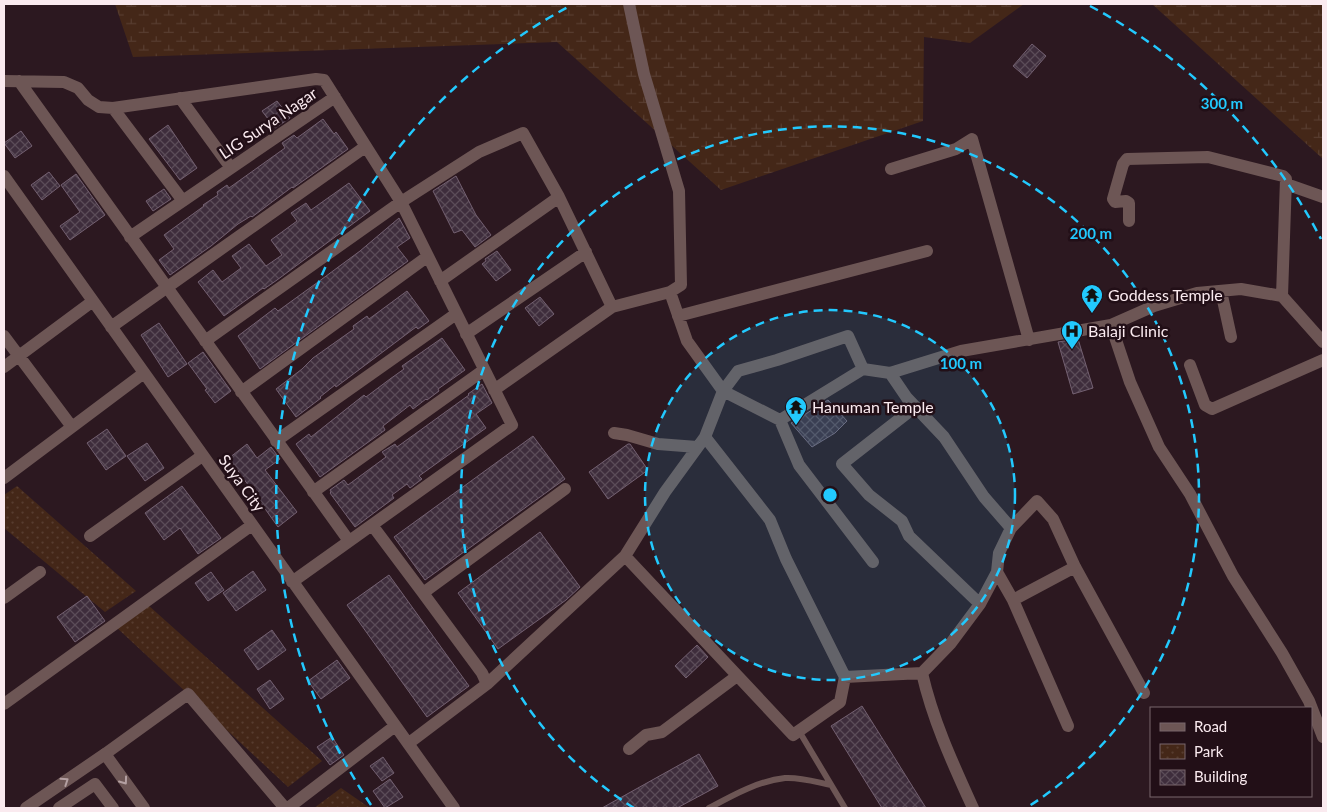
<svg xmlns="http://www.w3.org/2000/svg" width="1327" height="812" font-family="Lato,sans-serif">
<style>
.wetland{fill:url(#wetland-marsh)}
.park{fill:url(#park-dots)}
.building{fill:url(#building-cross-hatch);stroke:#736071}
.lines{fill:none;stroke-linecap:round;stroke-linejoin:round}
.service{stroke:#6d5655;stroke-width:6}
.minor{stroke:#6d5655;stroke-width:12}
.tertiary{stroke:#6d5655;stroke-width:12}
.oneway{stroke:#b4a0a2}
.ring{fill:none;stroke:#22c9fe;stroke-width:2.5;stroke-dasharray:9 6}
.labels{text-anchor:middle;stroke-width:5;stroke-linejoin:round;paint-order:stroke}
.street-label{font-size:16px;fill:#faeaef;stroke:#220f17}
.poi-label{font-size:16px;fill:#faeaef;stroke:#220f17;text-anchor:start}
.centre{fill:#22c9fe;stroke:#220f17;stroke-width:2.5}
.ring-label{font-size:15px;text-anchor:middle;font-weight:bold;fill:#22c9fe;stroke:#220f17;stroke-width:5;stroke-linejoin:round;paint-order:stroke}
</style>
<defs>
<pattern id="wetland-marsh" width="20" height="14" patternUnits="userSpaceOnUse" patternTransform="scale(1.25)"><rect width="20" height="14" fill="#442718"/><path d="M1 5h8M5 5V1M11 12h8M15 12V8" fill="none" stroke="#573c2f"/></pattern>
<pattern id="park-dots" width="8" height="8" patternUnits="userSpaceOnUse" patternTransform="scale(1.25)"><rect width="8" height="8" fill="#442718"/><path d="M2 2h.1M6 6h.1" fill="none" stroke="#573c2f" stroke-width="1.8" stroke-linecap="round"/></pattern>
<pattern id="building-cross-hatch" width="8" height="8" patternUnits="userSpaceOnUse" patternTransform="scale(1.25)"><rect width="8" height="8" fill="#3e2d3c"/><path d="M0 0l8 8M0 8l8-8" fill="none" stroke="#5b4c58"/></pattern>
</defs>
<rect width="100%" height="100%" fill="#2c1820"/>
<!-- wetland -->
<path class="wetland" d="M115,4H1024L970,43L924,37L923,121L721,190L557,42L133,57Z
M1152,4H1323V159Z"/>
<!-- park -->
<path class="park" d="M17,486L136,591L105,612L4,528V495Z
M148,605L322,761L288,787L116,627Z
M341,788L370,808H314Z"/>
<!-- building -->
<path class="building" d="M1032,44L1046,56L1027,78L1013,66Z
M277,101L290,118L275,128L262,111Z
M323,119L334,134L336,132L348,149L293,188L292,187L252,217L251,216L238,224L211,246L170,275L159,260L174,249L164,235L204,206L203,205L218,195L217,192L227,185L229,188L285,148L282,143L294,135L297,138Z
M168,125L197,168L180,180L149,139Z
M21,131L32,146L15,158L4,143Z
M49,172L60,186L42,200L31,185Z
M76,174L105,215L70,240L60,226L80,212L61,185Z
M456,176L476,215L491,235L475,247L462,230L454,233L433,191Z
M349,183L370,211L277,280L264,289L263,288L224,316L198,282L213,270L222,282L241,268L232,256L249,244L266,266L282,255L271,240L297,221L291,213L306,203L311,210Z
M164,189L171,199L153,211L146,201Z
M399,218L410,238L397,247L408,261L260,369L238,336L275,308L278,311L318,282L360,251Z
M497,251L511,270L496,281L482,264L486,261L485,259Z
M407,291L429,321L418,329L416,327L336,387L335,385L320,397L321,398L296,417L276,389L302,369L313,358L354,329L353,326L367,316L369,319Z
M540,297L554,314L539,326L525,308Z
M159,323L187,364L168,377L141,335Z
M442,338L465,370L438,389L439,391L427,400L426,399L413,409L410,405L383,426L385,430L320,477L296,444L309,434L311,437L364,395L366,397L390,379L404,369L402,366Z
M1078,339L1093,388L1073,394L1058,342Z
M203,352L231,391L215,403L205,390L207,389L188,363Z
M482,384L492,403L476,414L486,428L419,476L422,479L410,488L407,484L392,495L394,498L355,527L330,493L331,492L330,490L344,480L348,485L386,457L382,452L395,444L397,447L469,395L468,394Z
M828,400L847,421L835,433L812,447L791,423Z
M107,429L126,456L106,470L87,443Z
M533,436L565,479L425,580L394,537Z
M147,443L164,468L145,481L127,456Z
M247,444L257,458L271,447L280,459L265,470L297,512L278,527L229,458Z
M628,444H630L648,470L608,499L589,472Z
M182,486L221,538L198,554L180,528L164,540L145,513Z
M540,532L580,587L566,600L498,649L458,593Z
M253,571L266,590L236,611L223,593Z
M211,572L224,590L208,601L195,583Z
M389,575L469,686L427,717L347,605Z
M87,596L105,621L75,642L57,617Z
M272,630L286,650L258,670L244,650Z
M697,645L708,657L686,678L675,666Z
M337,660L350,678L321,699L308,681Z
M270,680L284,699L270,709L257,689Z
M862,706L926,808H882L831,726Z
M332,737L344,755L330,765L317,747Z
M699,754L718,786L677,808H602Z
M383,757L394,773L382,781L370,766Z
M390,779L403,797L385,808L373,791Z"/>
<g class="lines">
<!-- service -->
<path class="service" d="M799,731L845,808
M709,808C733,795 758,781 785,778C801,777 816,782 831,785"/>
<!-- minor -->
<path class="minor" d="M629,4L644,74L679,191L681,285L670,292
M4,81L64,82L78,88L88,100L99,107L113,108L316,79L324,80L401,202L512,425L292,582
M19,81L349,541
M180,98L231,168
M113,108L183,201
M891,169L956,149L972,139L1029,340
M4,176L454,808
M1286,184L1323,197
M1129,221V203L1126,201L1115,202L1113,199L1123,164L1127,159L1208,157L1283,176L1286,179L1282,296
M130,237L335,97
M440,281L559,197
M1221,291L1231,337
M678,316L927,251
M1111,325L1130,382L1159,447L1190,494L1233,576L1282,653L1309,701L1323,737
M111,327L365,147
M466,334L586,252
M4,336L72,427
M205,341L401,202L479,152L523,133L559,197L612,307
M1190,365L1205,405L1212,409L1323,360
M4,367L93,301
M890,373L907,398L944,437L984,497L1011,528
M494,390L612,307L670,292L687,341L723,391L780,420L863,369L890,373L961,351L1111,325L1154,306L1197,293L1241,289L1282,296L1323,342
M241,392L427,257
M915,407L842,464L869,495L902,521L909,536L980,604
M780,420L799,465L873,562
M614,433L627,435L658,444L697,447
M276,441L456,314
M4,478L144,373
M313,492L484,370
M372,525L423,593
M90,536L202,456
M625,556L793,735L840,702L845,677L786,559L770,520L705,437
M997,572L1013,600L1068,726
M4,598L40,572
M1013,600L1075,567
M845,677L922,673
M487,684L482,673L423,593L565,489
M4,704L252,525
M409,743L487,684L625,556L665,492L705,437L723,391L738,371L777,360L848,336L863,369
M629,749L646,735L662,732L737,676
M105,754L188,694L285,808
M288,808L395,726
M973,808C953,764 933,721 922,673L951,643L980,604L997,572L999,553L1011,528L1037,501L1053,519L1075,567L1144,693"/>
<!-- tertiary -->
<path class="tertiary" d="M26,808L105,754L144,808
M59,808L95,784L113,808"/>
</g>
<!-- one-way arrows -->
<defs><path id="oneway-chevron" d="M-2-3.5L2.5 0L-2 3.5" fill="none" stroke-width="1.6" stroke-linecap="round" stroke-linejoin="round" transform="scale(1.25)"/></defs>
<g class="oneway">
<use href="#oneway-chevron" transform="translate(65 781) rotate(-34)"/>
<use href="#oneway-chevron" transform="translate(124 781) rotate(54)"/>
</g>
<!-- distance rings -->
<circle cx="830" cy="495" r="185" fill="#22c9fe" fill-opacity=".12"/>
<g class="ring">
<circle cx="830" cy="495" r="185"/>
<path d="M634 808A369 369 0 1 1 1026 808"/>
<path d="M371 805A554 554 0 0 1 570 6M1090 6A554 554 0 0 1 1321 239"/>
</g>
<!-- icons -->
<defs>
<g id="temple-pin" transform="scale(1.125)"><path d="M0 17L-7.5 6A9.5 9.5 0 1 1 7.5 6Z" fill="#22c9fe" stroke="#220f17"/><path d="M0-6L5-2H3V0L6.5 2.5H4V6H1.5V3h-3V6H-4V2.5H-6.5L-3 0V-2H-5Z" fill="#111"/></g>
<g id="hospital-pin" transform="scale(1.125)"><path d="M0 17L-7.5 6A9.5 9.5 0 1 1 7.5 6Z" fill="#22c9fe" stroke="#220f17"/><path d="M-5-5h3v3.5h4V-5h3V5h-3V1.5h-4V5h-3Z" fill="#111"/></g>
</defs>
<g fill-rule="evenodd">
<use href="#temple-pin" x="1092" y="295"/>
<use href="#hospital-pin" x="1072" y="331"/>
<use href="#temple-pin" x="796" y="407"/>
</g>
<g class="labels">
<!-- street labels -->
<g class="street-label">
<text transform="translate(268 123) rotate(-34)" y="6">LIG Surya Nagar</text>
<text transform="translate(242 483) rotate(54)" y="6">Suya City</text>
</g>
<!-- poi labels -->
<g class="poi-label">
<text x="1108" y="301">Goddess Temple</text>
<text x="1088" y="337">Balaji Clinic</text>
<text x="812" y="413">Hanuman Temple</text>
</g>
</g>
<circle cx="830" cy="495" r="8" class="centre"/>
<g class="ring-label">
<text x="1222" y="109">300 m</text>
<text x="1091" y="239">200 m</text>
<text x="961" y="369">100 m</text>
</g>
<!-- border -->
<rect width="1327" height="812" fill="none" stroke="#faeaef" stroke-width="10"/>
<!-- legend -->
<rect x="1150" y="707" width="162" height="90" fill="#220f17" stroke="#78676d"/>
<rect x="1160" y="723" width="25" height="8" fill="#6d5655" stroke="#78676d"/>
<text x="1194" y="732" font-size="15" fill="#faeaef">Road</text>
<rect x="1160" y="744" width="25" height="15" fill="url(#park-dots)" stroke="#78676d"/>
<text x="1194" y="757" font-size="15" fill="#faeaef">Park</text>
<rect x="1160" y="770" width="25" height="15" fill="url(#building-cross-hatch)" stroke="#78676d"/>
<text x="1194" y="782" font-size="15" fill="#faeaef">Building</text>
</svg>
